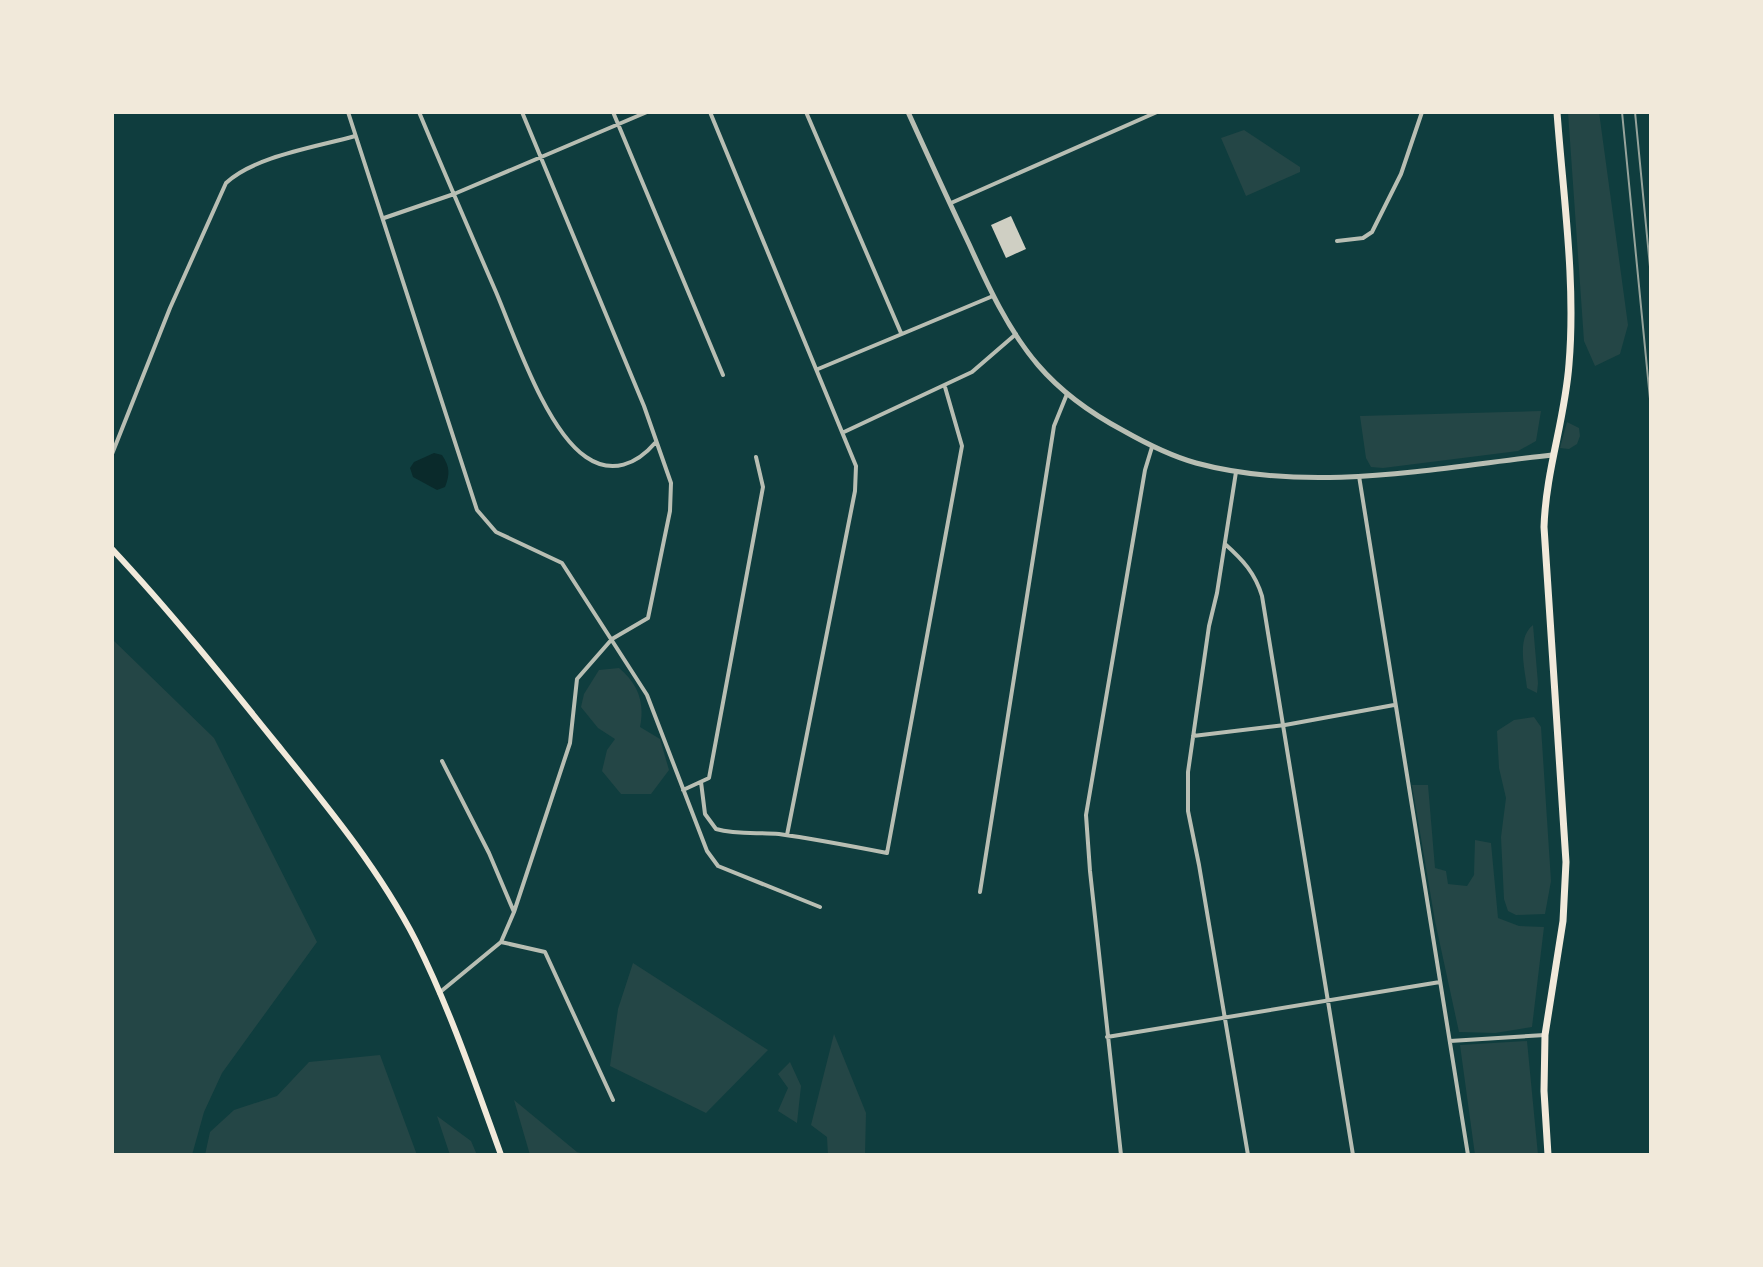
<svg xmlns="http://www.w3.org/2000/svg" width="1763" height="1267" font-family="'IBM Plex Sans',sans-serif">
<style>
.green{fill:#244646}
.water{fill:#0a2a2b}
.building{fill:#cfcfc3}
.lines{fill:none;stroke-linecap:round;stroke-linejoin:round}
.minor{stroke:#b8beb3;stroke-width:4}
.tertiary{stroke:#b8beb3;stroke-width:5}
.secondary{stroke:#f1e9da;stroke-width:6}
.primary{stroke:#f1e9da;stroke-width:7}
.rail{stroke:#97a49c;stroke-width:2}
</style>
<rect width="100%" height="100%" fill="#0f3d3e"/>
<!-- green -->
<path class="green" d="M1568,112H1599L1628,325L1620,354L1595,366L1584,341Z
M1244,130L1300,167V172L1246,196L1221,138Z
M1541,411L1536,441L1518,451L1383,468L1371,467L1366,458L1360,416Z
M1567,422L1579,428L1580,436L1577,444L1569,449L1560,448Z
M1533,625L1538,683L1537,693L1527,688C1525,669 1516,638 1533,625Z
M112,639L214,738L317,942L222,1073L204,1112L192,1155H112Z
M619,668C638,684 645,702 640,727L660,739L669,770L651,794H621L602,771L607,750L615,739L598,728L581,707L584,694L599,670Z
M1534,717L1541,727L1551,881L1545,914L1516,915L1508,911L1504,899L1501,837L1506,798L1499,768L1497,731L1514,720Z
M1412,785H1428L1435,868L1446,871L1448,884L1467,886L1474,875L1475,840L1491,843L1498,918L1519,926L1544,927L1532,1027L1495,1033L1459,1032L1435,921Z
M633,963L768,1050L706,1113L610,1066L618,1009Z
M834,1034L866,1113L865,1155H828L827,1137L811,1125Z
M1527,1041L1538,1155H1475L1460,1045Z
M380,1055L417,1155H205L210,1132L234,1110L277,1096L309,1062Z
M790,1062L801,1086L797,1123L778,1111L788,1088L778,1074Z
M514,1100L577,1152L589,1155H530Z
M437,1116L471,1141L477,1155H450Z"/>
<!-- water -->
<path class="water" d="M434,453L442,455C450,467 450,474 445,487L437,490L413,477L410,468L414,462Z"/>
<!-- building -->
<path class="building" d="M1011,216L1026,249L1006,258L991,225Z"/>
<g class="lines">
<!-- minor -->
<path class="minor" d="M348,112L477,510L496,532L562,563L647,695L707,851L718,866L820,907
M419,112C444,172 470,232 496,292C515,337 546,430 586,457C612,475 637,464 655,443
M613,112L723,375
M710,112L856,466L855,491L787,835
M806,112L901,333
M951,203L1157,112
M384,218L454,194L647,112
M1337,241L1363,238L1372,232L1401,174L1422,112
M818,369L993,296
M844,432L972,372L1016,334
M112,454L170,308L226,183C255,156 317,147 355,136
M1236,472L1217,593L1209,626L1188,772V811L1199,865L1248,1155
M1359,476L1468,1155
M1225,544C1243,560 1255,573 1262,596L1353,1155
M1193,736L1285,725L1394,705
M442,761L489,853L514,912L501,942L545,952L613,1100
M701,782L705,814L716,829C737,835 758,832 779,834C815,839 851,846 887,853L962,446L945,387
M683,790L709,778L763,487L756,457
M980,892L1054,426L1067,394
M514,912L570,743L577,679L612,639L648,618L670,511L671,483L644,406L522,112
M439,993L501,942
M1107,1037L1440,982
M1450,1041L1545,1035
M1121,1155L1090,871L1086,815L1145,470L1152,447"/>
<!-- tertiary -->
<path class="tertiary" d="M908,112C928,156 948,200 969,244C988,286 1008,330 1038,365C1062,393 1092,414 1124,431C1147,444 1171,456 1196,463C1311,494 1435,468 1552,455"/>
<!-- secondary -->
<path class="secondary" d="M112,549C170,611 223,677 276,743C327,806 379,869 416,941C450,1009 475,1083 501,1155"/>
<!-- primary -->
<path class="primary" d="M1548,1155L1544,1091L1545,1035L1563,921L1566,862L1544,527C1546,469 1565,420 1569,364C1576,281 1563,195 1557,112"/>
<!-- rail -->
<path class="rail" d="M1622,112L1651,409
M1635,112L1651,277"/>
</g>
<!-- border -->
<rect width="1763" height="1267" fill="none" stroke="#f1e9da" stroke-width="228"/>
</svg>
